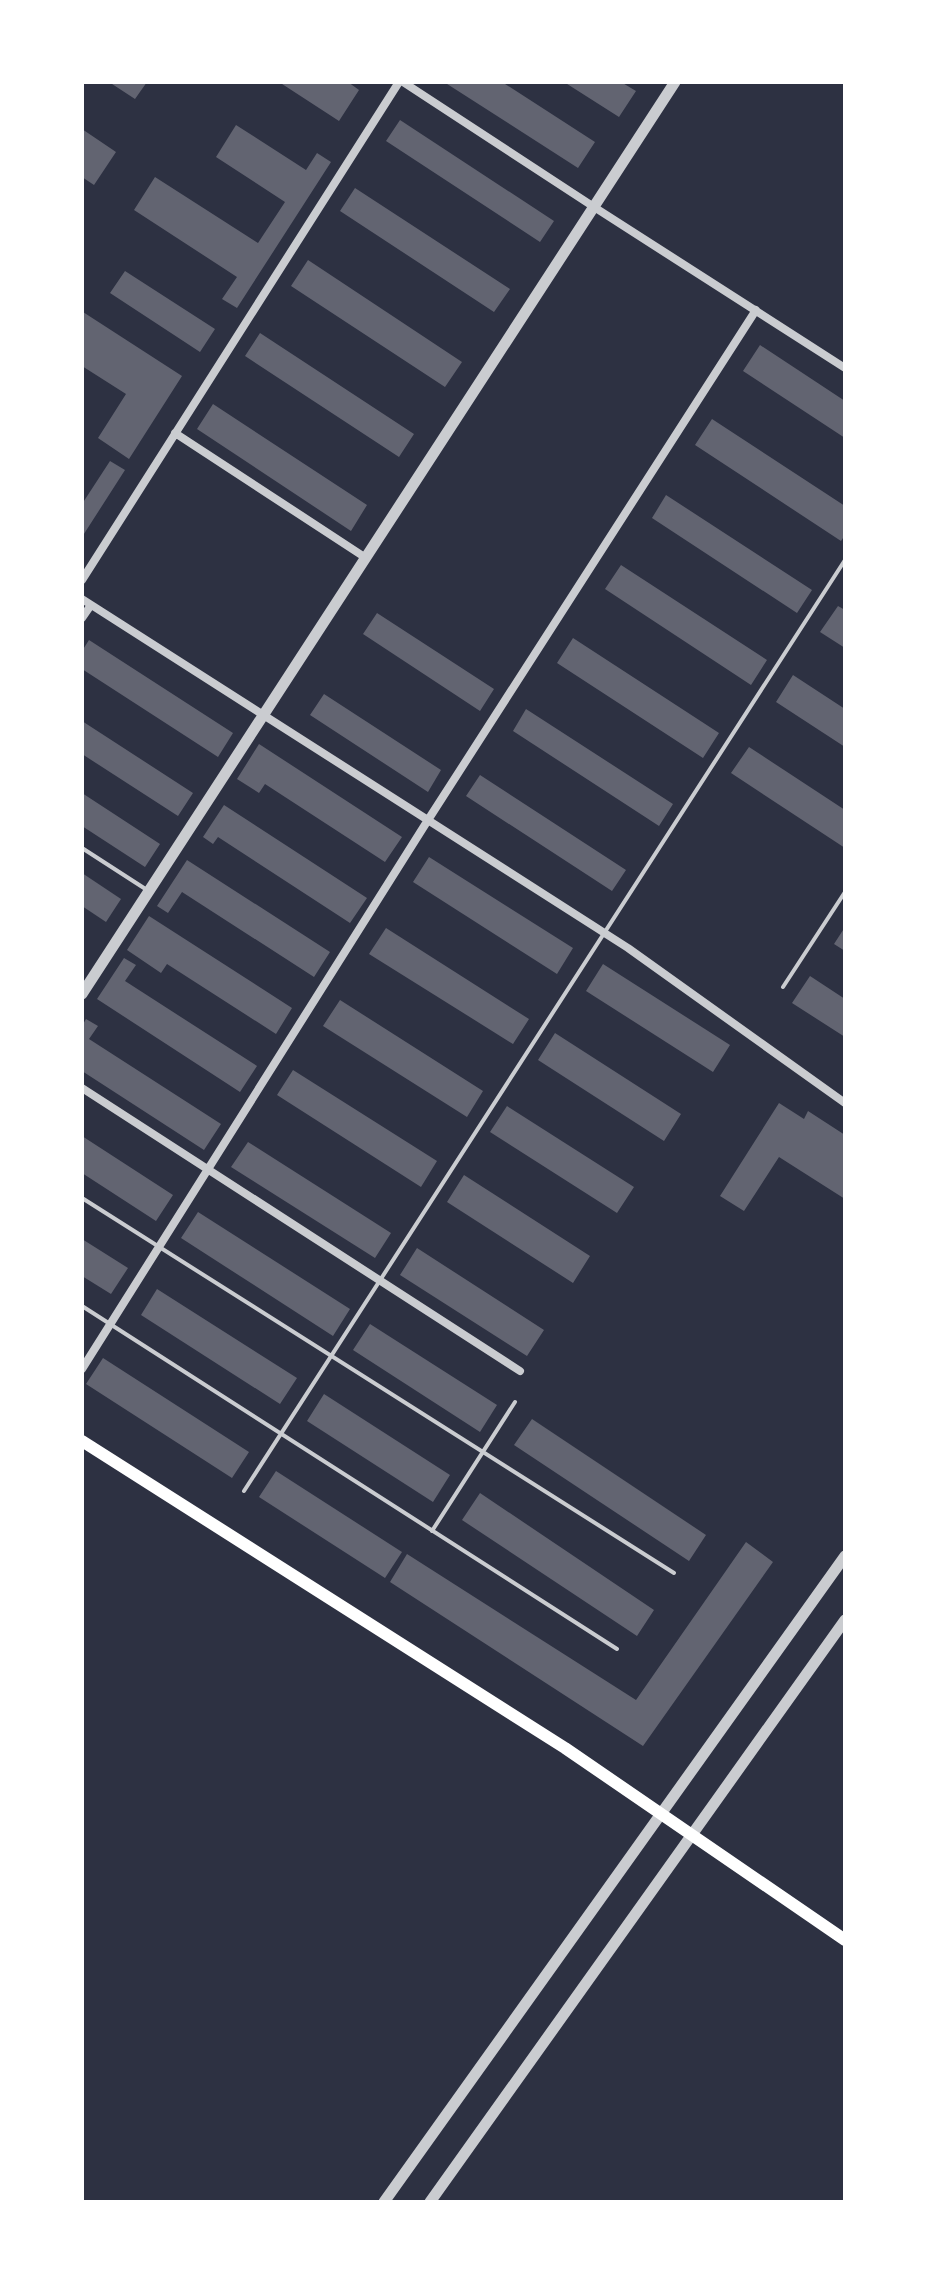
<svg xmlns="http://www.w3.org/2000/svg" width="927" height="2284" font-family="Commissioner,sans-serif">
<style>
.building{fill:#626471}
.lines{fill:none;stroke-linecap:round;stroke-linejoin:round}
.service{stroke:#caccd0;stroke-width:4}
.minor{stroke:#caccd0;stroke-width:8}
.tertiary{stroke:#caccd0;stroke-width:11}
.secondary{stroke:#fff;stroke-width:12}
</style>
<rect width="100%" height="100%" fill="#2d3142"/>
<!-- building -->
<path class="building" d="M109,82H147L135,99Z
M279,82H348L359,90L339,121Z
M444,82H502L595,142L578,168Z
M564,82H621L636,91L619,117Z
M400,120L554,221L540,242L386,141Z
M236,125L306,170L317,153L331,162L237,308L222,299L237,277L134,210L155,177L258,243L285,202L216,157Z
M82,129L116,152L94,185L82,177Z
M355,188L510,289L494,312L340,211Z
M308,260L462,362L445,387L291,286Z
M125,271L215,329L200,352L110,293Z
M83,312L182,376L129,459L98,438L126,394L82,366Z
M260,333L414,434L399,457L245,356Z
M760,345L845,401V438L743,371Z
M213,404L367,505L351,531L197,429Z
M712,419L845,506V535L841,541L695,445Z
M110,461L125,470L82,537V504Z
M666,495L812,590L797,613L652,518Z
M621,565L767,660L751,685L605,589Z
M838,606L845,610V648L820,632Z
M377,613L494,689L480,711L363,634Z
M573,638L719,733L703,758L557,663Z
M89,640L233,733L218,757L82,669V651Z
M793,675L845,709V747L776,702Z
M324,694L441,770L428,792L310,715Z
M526,709L673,804L659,826L513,731Z
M82,721L193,793L178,816L82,754Z
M259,744L402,837L385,862L265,784L259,793L237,779Z
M749,747L845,810V848L731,773Z
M480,775L626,870L612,891L466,796Z
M82,793L160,844L145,867L82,826Z
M224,805L367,898L350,923L218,837L213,844L203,837Z
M429,857L573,948L557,974L413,882Z
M187,860L330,952L314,977L182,892L168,913L157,906Z
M82,873L121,899L106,922L82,906Z
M149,916L292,1008L276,1034L167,964L161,973L127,950Z
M845,927V951L834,944Z
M386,928L529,1019L513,1044L369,954Z
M124,958L136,965L125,981L257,1066L240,1092L97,999Z
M603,964L730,1045L713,1072L586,991Z
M810,976L845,999V1037L792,1003Z
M340,1000L483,1091L467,1117L323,1026Z
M86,1019L98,1026L89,1039L221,1124L204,1150L82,1071V1026Z
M555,1033L681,1114L664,1141L538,1060Z
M293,1070L437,1161L421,1187L277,1095Z
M779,1103L804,1119L808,1111L845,1135V1199L779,1157L744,1211L720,1196Z
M507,1106L634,1187L617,1213L490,1132Z
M82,1136L173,1195L156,1221L82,1173Z
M248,1142L391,1233L375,1258L231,1167Z
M464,1175L590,1256L573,1283L447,1202Z
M198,1212L350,1309L333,1336L181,1238Z
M82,1239L128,1268L111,1294L82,1276Z
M417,1248L544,1330L527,1356L400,1275Z
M157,1289L297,1378L280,1404L141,1315Z
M370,1324L497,1405L480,1432L353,1350Z
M103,1358L249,1452L232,1478L86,1384Z
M324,1394L450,1475L433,1502L307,1421Z
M532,1419L706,1535L689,1561L514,1445Z
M276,1471L402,1552L385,1578L259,1497Z
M480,1493L654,1610L637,1636L462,1520Z
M746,1542L773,1562L643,1746L390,1582L407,1554L636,1700Z"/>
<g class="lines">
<!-- service -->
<path class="service" d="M82,848L147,890
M783,987L845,892
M82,1198L674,1573
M82,1306L617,1649
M244,1491L845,560
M432,1531L515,1402"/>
<!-- minor -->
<path class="minor" d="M403,82L594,207L845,368
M175,433L366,558
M82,580L399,82
M82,599L628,948L845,1103
M82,618L91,605
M82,1088L520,1371
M82,1369L428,820L756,310"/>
<!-- tertiary -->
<path class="tertiary" d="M82,994L675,82
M384,2202L845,1556
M430,2202L845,1620"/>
<!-- secondary -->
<path class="secondary" d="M82,1441L565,1748L845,1940"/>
</g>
<!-- border -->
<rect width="927" height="2284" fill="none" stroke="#ffffff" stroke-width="168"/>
</svg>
